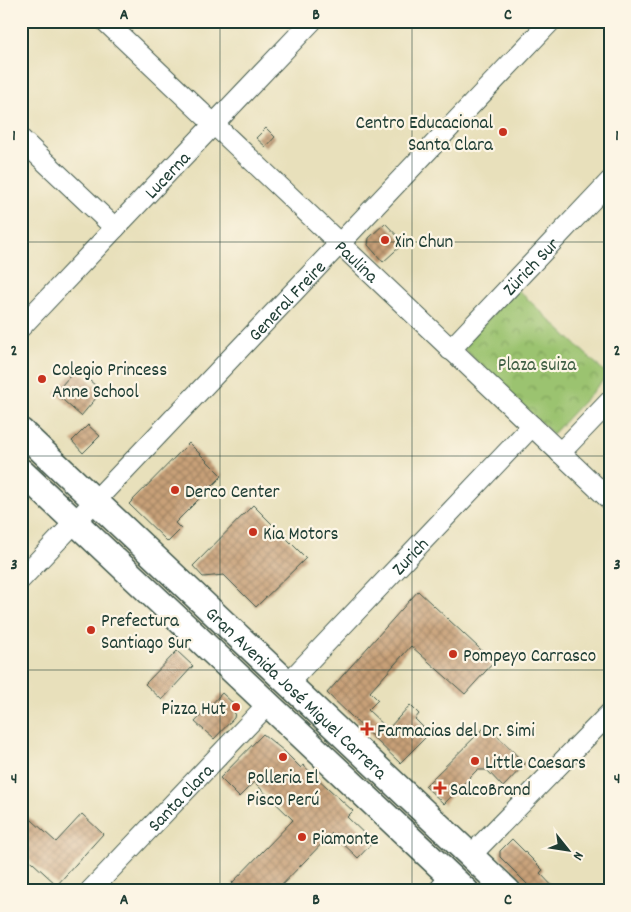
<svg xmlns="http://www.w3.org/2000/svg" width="631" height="912" font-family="Dekko,sans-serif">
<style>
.park{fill:url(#park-crowns);stroke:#5d8052}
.building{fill:url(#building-cross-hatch)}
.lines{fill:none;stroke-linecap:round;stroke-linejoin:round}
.minor-casing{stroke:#3d5548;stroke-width:22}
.major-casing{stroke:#3d5548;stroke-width:28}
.minor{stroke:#fff;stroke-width:20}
.major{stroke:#fff;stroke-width:25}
.grid{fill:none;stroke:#1f3d34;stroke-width:1;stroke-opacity:0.55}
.poi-dot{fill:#c8321e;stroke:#fcf5e5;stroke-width:2}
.labels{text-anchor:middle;stroke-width:4.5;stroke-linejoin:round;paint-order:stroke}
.poi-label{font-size:19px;fill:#1f3d34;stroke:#fcf5e5;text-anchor:start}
.street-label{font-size:19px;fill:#1f3d34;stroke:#fcf5e5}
.park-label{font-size:19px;fill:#3e5e43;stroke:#fcf5e5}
.neatline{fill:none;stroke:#1f3d34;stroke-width:2}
.grid-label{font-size:16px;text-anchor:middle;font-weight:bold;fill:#1f3d34}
</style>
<defs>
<pattern id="park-crowns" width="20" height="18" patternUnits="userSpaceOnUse" patternTransform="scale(1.25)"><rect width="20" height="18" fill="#9bc36f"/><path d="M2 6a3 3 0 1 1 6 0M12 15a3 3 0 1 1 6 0" fill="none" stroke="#7ea05c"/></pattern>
<pattern id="building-cross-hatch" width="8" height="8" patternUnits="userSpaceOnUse" patternTransform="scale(1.25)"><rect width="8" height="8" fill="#c8a078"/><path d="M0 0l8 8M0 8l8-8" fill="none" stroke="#a28463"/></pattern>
</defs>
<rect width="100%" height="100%" fill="#fcf5e5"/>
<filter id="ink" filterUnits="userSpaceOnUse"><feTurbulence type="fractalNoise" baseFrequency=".02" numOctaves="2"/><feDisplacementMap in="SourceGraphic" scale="10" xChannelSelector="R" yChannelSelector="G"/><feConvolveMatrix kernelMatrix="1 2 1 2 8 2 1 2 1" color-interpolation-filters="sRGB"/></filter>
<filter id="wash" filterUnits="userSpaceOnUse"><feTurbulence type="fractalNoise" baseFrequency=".0096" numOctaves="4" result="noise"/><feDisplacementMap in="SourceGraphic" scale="20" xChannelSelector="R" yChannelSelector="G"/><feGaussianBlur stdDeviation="1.12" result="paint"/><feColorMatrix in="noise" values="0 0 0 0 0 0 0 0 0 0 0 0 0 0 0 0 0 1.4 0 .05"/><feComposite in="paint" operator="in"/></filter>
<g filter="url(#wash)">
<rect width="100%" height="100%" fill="#e8e0bb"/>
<!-- park -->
<path class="park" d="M517,289L608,375L553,434L462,347Z"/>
<g id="blocks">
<!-- building -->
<path class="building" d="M266,128L275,137L266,147L256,138Z
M385,223L404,243L383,262L368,245L369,238Z
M76,369L102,391L81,416L55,393Z
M88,425L100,436L83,453L72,441Z
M189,443L222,476L175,523L181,529L168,542L129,504Z
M253,505L306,558L256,607L224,575L203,577L193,566Z
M418,591L494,662L465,694L411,646L370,692L378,700L368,710L388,729L410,705L419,714L415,719L423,727L420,731L426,737L400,763L327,693Z
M177,651L193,666L162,700L145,684Z
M222,693L236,706L234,718L214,739L195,722Z
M487,725L525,764L503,787L487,770H477L444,804L425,786Z
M263,734L284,751L301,768L303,765L353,811L347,817L373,842L358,858L332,833L276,891H240L232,883L293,820L254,782L239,797L220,778Z
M21,810L56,842L82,814L103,834L57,885L21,852Z
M512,839L543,870L540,873L557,891H534L500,857V851Z"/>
</g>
</g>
<g filter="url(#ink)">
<use href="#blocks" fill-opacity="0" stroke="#3d5548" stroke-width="1"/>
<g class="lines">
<!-- minor casing -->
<g class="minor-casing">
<g id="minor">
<path id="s1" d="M105,21L610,500"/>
<path d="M21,139L115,228"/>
<path id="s2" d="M21,327L312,21"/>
<path id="s3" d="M450,350L610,181"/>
<path d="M560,453L610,401"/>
<path id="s4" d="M21,579L551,21"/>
<path id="s5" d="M288,683L532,426"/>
<path d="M471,855L610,713"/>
<path id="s6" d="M90,891L268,704"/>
<path d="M438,891L451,877"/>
</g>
</g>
<!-- major casing -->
<g class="major-casing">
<g id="major">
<path id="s7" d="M21,431L508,891"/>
<path d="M21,471L466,891"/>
</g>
</g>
<!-- minor -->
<use href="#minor" class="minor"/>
<!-- major -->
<use href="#major" class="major"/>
</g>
</g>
<!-- grid -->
<path class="grid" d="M220,21V891M412,21V891M21,242H610M21,456H610M21,670H610"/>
<!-- markers -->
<g class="poi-dot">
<circle cx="503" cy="132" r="5"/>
<circle cx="385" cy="240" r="5"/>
<circle cx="42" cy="379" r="5"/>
<circle cx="175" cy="490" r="5"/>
<circle cx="253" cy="532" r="5"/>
<circle cx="91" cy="630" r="5"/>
<circle cx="453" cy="654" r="5"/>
<circle cx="236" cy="707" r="5"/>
<path d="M364.5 721.5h5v5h5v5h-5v5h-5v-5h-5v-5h5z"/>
<circle cx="283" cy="757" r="5"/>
<circle cx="475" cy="761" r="5"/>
<path d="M437.5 780.5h5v5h5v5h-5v5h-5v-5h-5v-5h5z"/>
<circle cx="302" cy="837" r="5"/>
</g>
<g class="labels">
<!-- poi labels -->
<g class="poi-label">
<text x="493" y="128" text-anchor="end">Centro Educacional<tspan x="493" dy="22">Santa Clara</tspan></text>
<text x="395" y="247">Xin Chun</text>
<text x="52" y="375">Colegio Princess<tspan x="52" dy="22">Anne School</tspan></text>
<text x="185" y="497">Derco Center</text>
<text x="263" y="539">Kia Motors</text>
<text x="101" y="626">Prefectura<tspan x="101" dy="22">Santiago Sur</tspan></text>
<text x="463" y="661">Pompeyo Carrasco</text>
<text x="226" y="714" text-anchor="end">Pizza Hut</text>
<text x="377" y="736">Farmacias del Dr. Simi</text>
<text x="485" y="768">Little Caesars</text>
<text x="283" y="783" text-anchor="middle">Polleria El<tspan x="283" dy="22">Pisco Perú</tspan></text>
<text x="450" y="795">SalcoBrand</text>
<text x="312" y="844">Piamonte</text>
</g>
<!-- street labels -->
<g class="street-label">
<text dy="7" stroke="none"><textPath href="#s2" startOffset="211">Lucerna</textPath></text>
<text dy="7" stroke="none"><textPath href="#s1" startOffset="348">Paulina</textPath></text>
<text dy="7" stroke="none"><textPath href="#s3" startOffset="116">Zürich Sur</textPath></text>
<text dy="7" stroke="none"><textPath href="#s4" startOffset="385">General Freire</textPath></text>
<text dy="7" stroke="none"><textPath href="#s5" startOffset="176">Zurich</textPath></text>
<text dy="7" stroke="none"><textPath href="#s7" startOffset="380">Gran Avenida José Miguel Carrera</textPath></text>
<text dy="7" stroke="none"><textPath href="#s6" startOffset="130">Santa Clara</textPath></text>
</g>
<!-- park labels -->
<g class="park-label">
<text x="537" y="370">Plaza suiza</text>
</g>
</g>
<!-- margin -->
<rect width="631" height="912" fill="none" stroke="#fcf5e5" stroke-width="55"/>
<!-- north arrow -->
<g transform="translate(568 850) rotate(120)" stroke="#fcf5e5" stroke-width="4" paint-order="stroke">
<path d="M0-4L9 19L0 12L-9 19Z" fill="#1f3d34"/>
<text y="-8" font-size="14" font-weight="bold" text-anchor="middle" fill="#1f3d34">N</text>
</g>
<rect x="28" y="28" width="576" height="856" class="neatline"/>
<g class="grid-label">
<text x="124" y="19">A</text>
<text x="316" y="19">B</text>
<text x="508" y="19">C</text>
<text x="14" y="140">1</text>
<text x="617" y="140">1</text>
<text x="14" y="355">2</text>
<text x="617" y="355">2</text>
<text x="14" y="569">3</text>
<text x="617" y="569">3</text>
<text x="14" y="783">4</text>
<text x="617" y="783">4</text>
<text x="124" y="904">A</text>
<text x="316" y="904">B</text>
<text x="508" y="904">C</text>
</g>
</svg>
